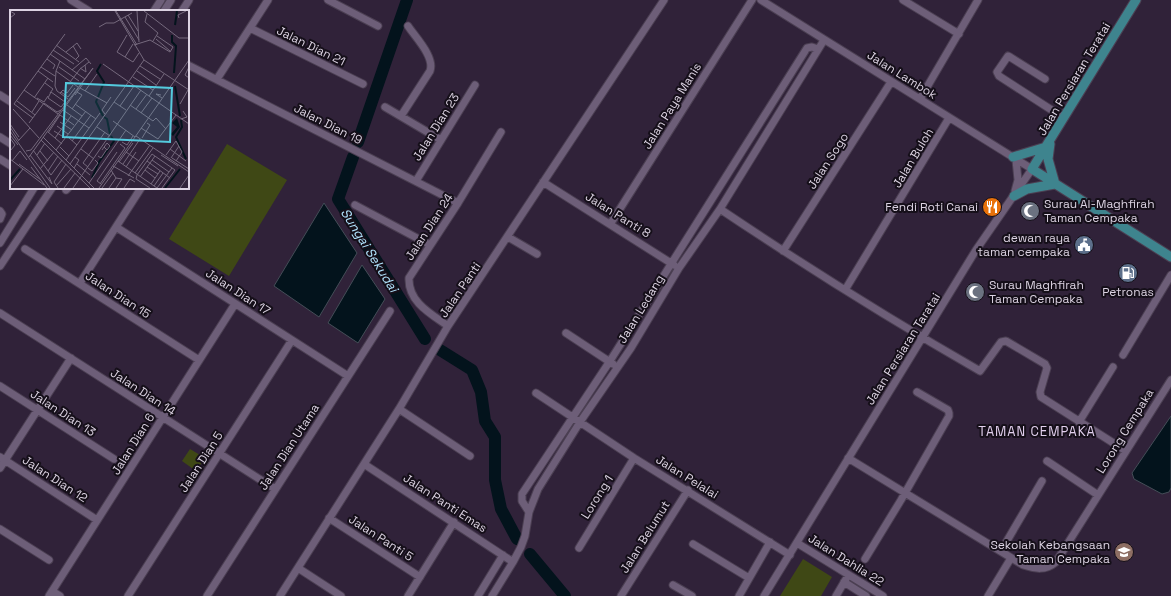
<svg xmlns="http://www.w3.org/2000/svg" width="1171" height="596" font-family="'Space Grotesk',sans-serif">
<style>
.green{fill:#3f4815}
.water{fill:#03131c;stroke:#444d57}
.lines{fill:none;stroke-linecap:round;stroke-linejoin:round}
.river{stroke:#03131c;stroke-width:12}
.minor-casing{stroke:#4b3f52;stroke-width:9}
.major-casing{stroke:#4b3f52;stroke-width:11}
.minor{stroke:#6d5e78;stroke-width:7}
.major{stroke:#3e848e;stroke-width:9}
.labels{text-anchor:middle;stroke-width:4;stroke-linejoin:round;paint-order:stroke}
.street-label{font-size:12px;fill:#dcd3e2;stroke:#150f19}
.poi-label{font-size:12px;fill:#dcd3e2;stroke:#150f19;text-anchor:end}
.water-label{font-size:13px;font-style:italic;fill:#b1e3fd;stroke:#150f19}
.neighbourhood-label{font-size:13px;letter-spacing:1px;fill:#e1cfed;stroke:#150f19}
.inset-river{fill:none;stroke:#03131c;stroke-width:2}
.inset-road{fill:none;stroke:#75697d;stroke-width:1}
.view{fill:#54cade;fill-opacity:0.15;stroke:#54cade;stroke-width:2}
.inset-edge{fill:none;stroke:#dcd3e2;stroke-width:2}
</style>
<rect width="100%" height="100%" fill="#302239"/>
<!-- green -->
<path class="green" d="M227,144L287,180L229,276L169,239Z
M190,449L205,458L196,471L182,461Z
M803,559L832,577L821,596H780Z"/>
<!-- water -->
<path class="water" d="M324,203L357,253L319,317L274,286Z
M362,265L385,299L358,343L328,323Z
M1171,416V488L1169,492L1162,494L1134,479L1132,473Z"/>
<g class="lines">
<!-- river -->
<path class="river" d="M358,142L407,0
M353,157L338,199L425,339
M440,350L472,370L481,392L485,421L495,437V480L501,509L517,539
M530,554L565,596"/>
<!-- minor casing -->
<g class="minor-casing">
<path id="minor" d="M71,0L89,11
M328,0L378,26
M761,0L1032,169L976,250L764,596
M903,0L959,34
M154,11L161,0
M164,11L171,0
M182,11L189,0
M250,28L363,84
M188,65L458,203
M217,79L268,0
M1045,79L1010,57L1008,56L997,72L999,76L1064,118
M0,95L11,102
M920,99L978,0
M385,107L441,140
M401,116L430,71C435,57 416,38 408,26
M0,137L11,144
M0,159L11,166
M416,181L475,85
M543,182L674,265
M66,190L68,188
M1015,191L1018,180L1016,160
M355,205L430,245
M720,209C805,266 891,320 980,371L1001,342L1006,341L1045,364L1047,368L1040,392L1041,397L1126,451
M0,211L2,214L0,219
M611,223L752,0
M116,227L348,376
M508,237L537,254
M0,243L34,188
M25,249L199,360
M783,251L891,82
M0,266L52,188
M80,283L141,188
M845,290L949,118
M0,313L275,489
M448,326C431,314 408,302 409,278L458,203L501,132
M566,333L613,364
M1123,355L1171,275
M0,386L114,459
M536,393L634,458L790,555
M399,409L470,456
M1079,422L1113,367
M0,457L97,520
M848,458L1023,565C1036,569 1045,571 1056,562L1171,380
M1047,461L1098,495
M364,464L513,562
M0,468L71,358
M529,512L522,501V494L610,361L807,48L812,47L818,49
M329,518L420,577
M0,529L49,560
M797,543L883,596
M693,544L749,578
M579,548L634,458
M1001,551L1042,481
M865,559L901,500L949,416V413L948,410L917,392
M298,568L341,596
M844,582L866,596
M673,585L692,596
M52,591L60,596
M49,596L235,304
M128,596L292,340
M207,596L390,311
M280,596L399,409L448,326L664,0
M408,596L454,522
M478,596L503,555
M492,596L513,562L521,547L525,536L529,512L538,489L580,422L631,348L679,268L720,209L824,40
M621,596L688,490
M739,596L770,542
M836,596L846,579
M988,596L1011,558"/>
</g>
<!-- major casing -->
<g class="major-casing">
<path id="major" d="M1136,0L1032,169L1171,257
M1050,144L1048,159L1055,184
M1013,157L1046,147
M1014,196L1027,189L1055,184"/>
</g>
<!-- minor -->
<use href="#minor" class="minor"/>
<!-- major -->
<use href="#major" class="major"/>
</g>
<!-- icons -->
<defs>
<g id="restaurant-disc" transform="scale(1)"><circle r="9.5" fill="#e8710a" stroke="#150f19"/><path d="M-5-6h1v4h1v-4h1v4h1v-4h1v5L-1.5 .5V6h-2V.5L-5-1ZM5-6V6H3V1.5H1.5Q1.5-4 5-6Z" fill="#fff"/></g>
<g id="mosque-disc" transform="scale(1)"><circle r="9.5" fill="#6b7280" stroke="#150f19"/><path d="M3.5-4.9A6 6 0 1 0 3.5 4.9A5 5 0 1 1 3.5-4.9Z" fill="#fff"/></g>
<g id="civic-disc" transform="scale(1)"><circle r="9.5" fill="#5c6f8a" stroke="#150f19"/><path d="M-.6-6.5H3V-4.5H.6V-3L4-1V1h2V6H-6V1h2V-1L-.6-3ZM-1.2 2.5V6h2.4V2.5Z" fill="#fff"/></g>
<g id="fuel-disc" transform="scale(1)"><circle r="9.5" fill="#5c6f8a" stroke="#150f19"/><path d="M-5.5-6h7V0h2V4h1.3V-2.5L3-4.5l.8-.8L6-3V5H2.5V1h-1V6h-7ZM-4.2-4.7v3.2H.2V-4.7Z" fill="#fff"/></g>
<g id="school-disc" transform="scale(1)"><circle r="9.5" fill="#8d6e63" stroke="#150f19"/><path d="M0-5L7-2L0 1L-7-2ZM-4 1L0 2.5L4 1V4Q0 6-4 4Z" fill="#fff"/></g>
</defs>
<g fill-rule="evenodd">
<use href="#restaurant-disc" x="992" y="207"/>
<use href="#mosque-disc" x="1030" y="211"/>
<use href="#civic-disc" x="1084" y="245"/>
<use href="#fuel-disc" x="1128" y="273"/>
<use href="#mosque-disc" x="975" y="292"/>
<use href="#school-disc" x="1124" y="552"/>
</g>
<g class="labels">
<!-- street labels -->
<g class="street-label">
<text transform="translate(311 46) rotate(26)" y="4">Jalan Dian 21</text>
<text transform="translate(902 75) rotate(32)" y="4">Jalan Lambok</text>
<text transform="translate(1074 79) rotate(-59)" y="4">Jalan Persiaran Teratai</text>
<text transform="translate(672 106) rotate(-58)" y="4">Jalan Paya Manis</text>
<text transform="translate(328 124) rotate(27)" y="4">Jalan Dian 19</text>
<text transform="translate(436 127) rotate(-58)" y="4">Jalan Dian 23</text>
<text transform="translate(913 158) rotate(-59)" y="4">Jalan Buloh</text>
<text transform="translate(828 161) rotate(-57)" y="4">Jalan Sogo</text>
<text transform="translate(618 215) rotate(32)" y="4">Jalan Panti 8</text>
<text transform="translate(429 227) rotate(-57)" y="4">Jalan Dian 24</text>
<text transform="translate(460 290) rotate(-56)" y="4">Jalan Panti</text>
<text transform="translate(238 292) rotate(33)" y="4">Jalan Dian 17</text>
<text transform="translate(118 295) rotate(33)" y="4">Jalan Dian 15</text>
<text transform="translate(641 309) rotate(-59)" y="4">Jalan Ledang</text>
<text transform="translate(903 349) rotate(-58)" y="4">Jalan Persiaran Taratai</text>
<text transform="translate(143 392) rotate(33)" y="4">Jalan Dian 14</text>
<text transform="translate(63 413) rotate(33)" y="4">Jalan Dian 13</text>
<text transform="translate(1125 431) rotate(-58)" y="4">Lorong Cempaka</text>
<text transform="translate(133 444) rotate(-58)" y="4">Jalan Dian 6</text>
<text transform="translate(289 447) rotate(-57)" y="4">Jalan Dian Utama</text>
<text transform="translate(201 462) rotate(-57)" y="4">Jalan Dian 5</text>
<text transform="translate(687 477) rotate(32)" y="4">Jalan Pelalai</text>
<text transform="translate(55 479) rotate(33)" y="4">Jalan Dian 12</text>
<text transform="translate(597 497) rotate(-58)" y="4">Lorong 1</text>
<text transform="translate(445 503) rotate(33)" y="4">Jalan Panti Emas</text>
<text transform="translate(645 537) rotate(-58)" y="4">Jalan Belumut</text>
<text transform="translate(381 538) rotate(33)" y="4">Jalan Panti 5</text>
<text transform="translate(846 560) rotate(32)" y="4">Jalan Dahlia 22</text>
</g>
<!-- poi labels -->
<g class="poi-label">
<text x="1044" y="208" text-anchor="start">Surau Al-Maghfirah<tspan x="1044" dy="14">Taman Cempaka</tspan></text>
<text x="978" y="211">Fendi Roti Canai</text>
<text x="1070" y="242">dewan raya<tspan x="1070" dy="14">taman cempaka</tspan></text>
<text x="989" y="289" text-anchor="start">Surau Maghfirah<tspan x="989" dy="14">Taman Cempaka</tspan></text>
<text x="1128" y="296" text-anchor="middle">Petronas</text>
<text x="1110" y="549">Sekolah Kebangsaan<tspan x="1110" dy="14">Taman Cempaka</tspan></text>
</g>
<!-- water labels -->
<g class="water-label">
<text transform="translate(370 250) rotate(58)" y="5">Sungai Sekudai</text>
</g>
<!-- neighbourhood labels -->
<g class="neighbourhood-label">
<text x="1037" y="436">TAMAN CEMPAKA</text>
</g>
</g>
<!-- overview -->
<g transform="translate(10 10)">
<rect width="179" height="179" fill="#302239"/>
<path d="M167,108L170,117L163,126L161,124L167,117L162,113Z" fill="#03131c"/>
<path class="inset-river" d="M165,15L167,1M162,25V32L166,36L164,63M165,76L170,106M88,87L94,72L87,61L91,54M87,89L86,92L93,106M94,107L97,109L100,124M171,110L172,117L166,127L176,149M82,168L89,152L104,131L101,126M0,170L10,159M155,178L170,159"/>
<path class="inset-road" d="M0,1L5,4L0,8M105,1L134,50L179,80M106,1L127,35M127,1L129,32M134,1L169,28H179M137,4L135,12L148,23L143,31M118,5L128,21M115,7L129,30M169,8L168,5L176,1M89,17L96,13H104L122,3M117,25L107,42L123,52L129,43M146,29L160,41M46,35L69,52M124,35L140,30L160,42L163,37L147,26M63,36L69,46L66,49M43,40L64,54M56,42L67,33L71,39M40,44L75,69M115,47L123,34M37,49L45,55L43,59M179,50L149,93L179,114M50,51L46,61L45,76L47,81L58,89M130,56L150,69M31,57L45,66M49,57L69,71M179,57L175,65L179,68M70,58L76,62L75,55M62,60L76,48L81,54M28,61L43,72M46,61L68,77M127,61L146,75M123,67L143,80M60,72L70,59L79,52M35,73L43,79L40,83M70,78L97,93M14,80L48,104M75,81L87,64M41,82L55,92L51,97L38,88ZM51,82L58,87L65,78M50,83L53,80L57,83L63,75M65,85L73,74M151,85L146,84L152,88M139,86L154,64M24,88L38,68M27,88L34,92L38,86M7,91L25,105M104,92L116,100M65,94L86,109M170,94L178,80M57,95L72,106M120,95L143,111L146,108L156,119M110,96L124,76M3,99L29,128M62,99L72,85L67,82M126,99L137,84M53,100L79,118M22,102L29,91M131,103L142,88M95,104L92,100L101,87M50,105L64,115M23,108L4,94L55,24M171,109L177,107L173,101M103,111L125,127M50,112L62,120M19,113L34,93L47,102L51,100M0,114L9,127M47,116L58,124M0,117L9,131M87,117L100,126M131,118L148,129L166,105M0,121L40,178M44,121L55,128M38,122L52,134M38,123L50,105M0,125L8,135M126,126L179,162M33,127L84,178M58,127L67,135M0,128L5,135L1,140M45,128L61,106M132,128L140,115L137,113M9,130L20,118M31,130L80,178M62,131L81,105M112,132L117,135L123,126M50,137L59,146M71,139L84,149M160,139L176,151M23,140L41,165M46,140L76,101M92,140L97,133L100,136L97,140L94,137M16,141L21,140L83,58L19,147M30,141L38,151M116,142L129,151M20,145L42,174L39,167M27,145L35,133M151,145L168,156M156,145L166,131L172,142L166,151M88,146L91,148L97,139M161,148L169,136M162,148L179,159M0,149L34,175M56,150L90,103M142,150L159,162M2,151L10,141L17,150M108,151L147,178M137,151L160,168M109,152L123,133M9,154L31,170M60,154L134,50M67,154L80,165M113,154L130,129M103,156L124,168M21,157L37,178M78,157L73,153L95,122M116,157L126,142M137,157L148,164M64,158L69,150L65,147M78,158L82,161L88,153L85,150M30,159L44,142M101,160L106,168L112,169L106,178M135,160L145,168M38,161L48,146M125,163L143,138M41,165L52,150M127,165L142,144L165,160M127,165L126,169L140,178M118,166L140,135M130,167L145,146M79,173L116,120M90,174L115,138L110,134M91,174L87,171L107,142M141,174L150,161M0,176L13,159M46,176L61,159M144,176L153,163M48,178L44,172L56,154M54,178L65,163M63,178L131,80M89,178L149,93L93,54M92,178L103,163M99,178L106,168M114,178L120,169L125,172M147,178L162,158M152,178L165,160M170,178L179,165"/>
<path class="view" d="M56,73L162,78L160,132L53,127Z"/>
<rect width="179" height="179" class="inset-edge"/>
</g>
</svg>
